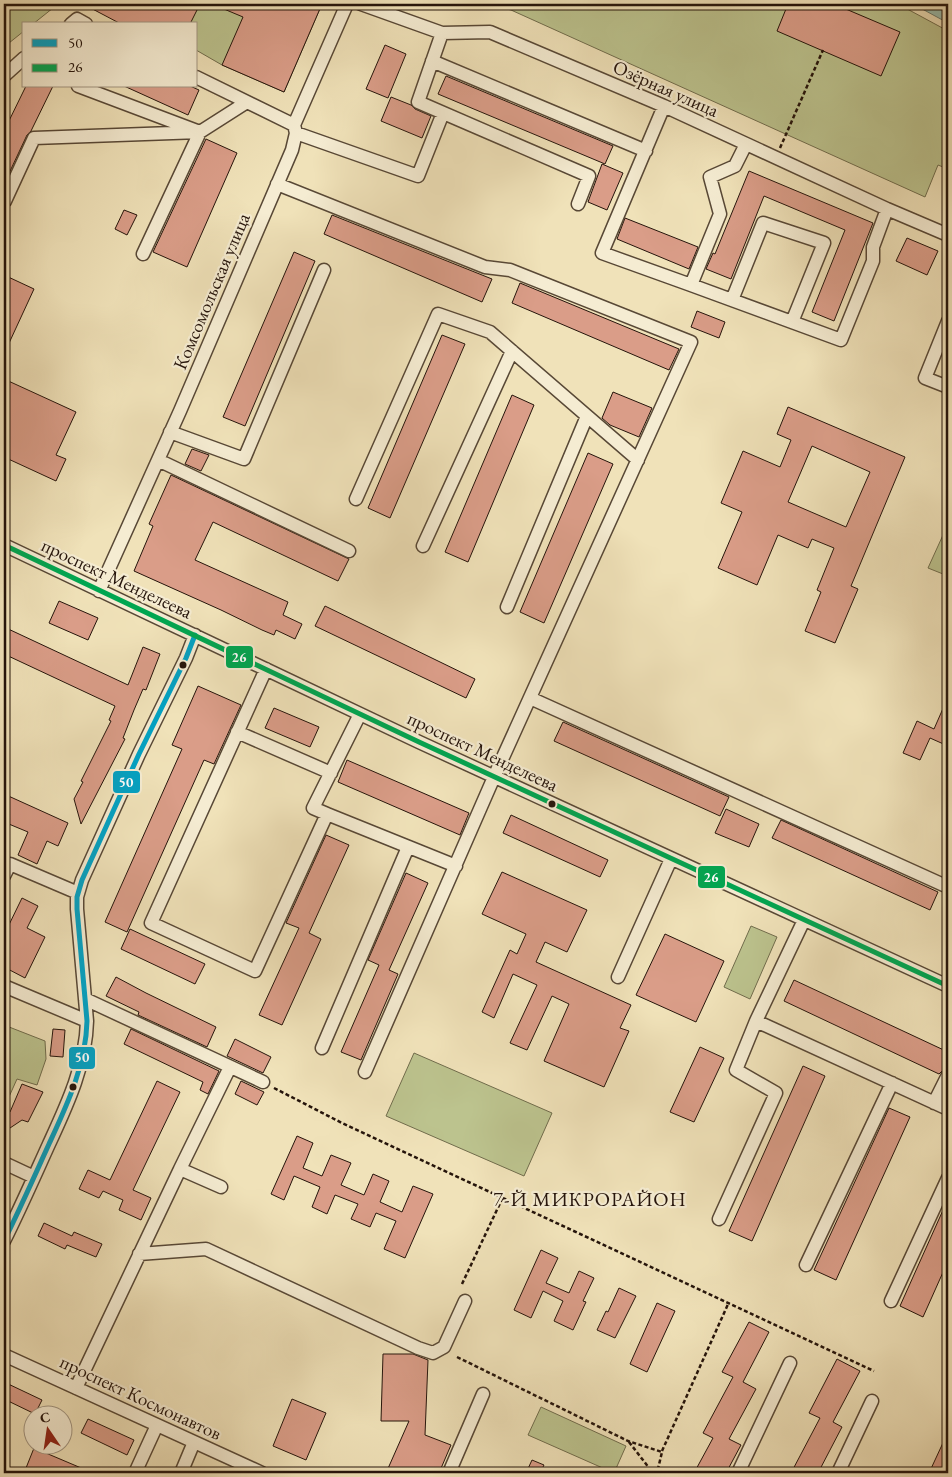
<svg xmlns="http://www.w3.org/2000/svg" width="952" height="1477" font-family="'EB Garamond',serif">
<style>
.green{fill:#bcc38e;stroke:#706c4c}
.water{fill:#9abeae;stroke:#6b7a6d}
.building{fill:#da9d88;stroke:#25140b;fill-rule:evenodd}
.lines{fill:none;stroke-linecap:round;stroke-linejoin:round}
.minor-casing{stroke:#584836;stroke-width:15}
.path{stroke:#25140b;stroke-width:2.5;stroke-dasharray:4 2.5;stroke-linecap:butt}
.minor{stroke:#f5ecd2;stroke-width:12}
.bus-1-casing{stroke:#f5ecd2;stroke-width:9}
.bus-2-casing{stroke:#f5ecd2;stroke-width:9}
.bus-1{stroke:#02a2c4;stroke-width:5}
.bus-2{stroke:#00a651;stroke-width:5}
.bus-dot{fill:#25140b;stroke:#f5ecd2;stroke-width:2}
.labels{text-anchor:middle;stroke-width:4.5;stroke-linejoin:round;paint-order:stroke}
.street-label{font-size:19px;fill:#25140b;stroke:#f5ecd2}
.neighbourhood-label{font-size:20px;letter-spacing:1px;fill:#25140b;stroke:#f5ecd2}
.line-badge{stroke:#f5ecd2;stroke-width:2}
.badge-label{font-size:14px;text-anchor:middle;font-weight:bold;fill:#fff}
</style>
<rect width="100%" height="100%" fill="#f0e2b9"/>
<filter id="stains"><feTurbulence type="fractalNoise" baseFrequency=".004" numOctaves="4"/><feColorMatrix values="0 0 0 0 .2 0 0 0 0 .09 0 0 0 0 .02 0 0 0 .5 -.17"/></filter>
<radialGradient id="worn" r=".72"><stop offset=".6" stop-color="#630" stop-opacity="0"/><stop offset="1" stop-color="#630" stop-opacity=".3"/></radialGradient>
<!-- green -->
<path class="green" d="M4,4H58L33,24H24V31L4,47Z
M120,4H322L284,92L222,65L196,50V24H153Z
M487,4H898L948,31V169L938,165L925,197L511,10Z
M948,524V576L928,568Z
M751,926L777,937L750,999L724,987Z
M4,1025L45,1041L46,1059L37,1085L17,1079L4,1108Z
M414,1053L552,1113L524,1176L386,1116Z
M541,1407L626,1446L614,1473L528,1435Z"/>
<!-- water -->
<path class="water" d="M913,4H948V23Z"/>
<!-- building -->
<path class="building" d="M83,4H200L190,24H121Z
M212,4H322L284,92L222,65L243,17Z
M788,4H834L900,32L881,76L777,31Z
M385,45L406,54L388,98L366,89Z
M446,76L613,146L605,164L438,94Z
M26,86H53L31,131L27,135L4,184V131Z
M124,86H190L199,90L188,115Z
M391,97L411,105L415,109L431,116L422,138L381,121Z
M206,139L237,153L187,267L153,252Z
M602,164L623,173L607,210L588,202Z
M749,171L873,223L834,321L812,312L845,230L764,196L731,279L706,269L713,253L715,254Z
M124,210L137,215L127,235L115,229Z
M332,215L492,279L482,302L324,234Z
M625,218L698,247L689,269L617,239Z
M907,238L938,251L927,275L896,261Z
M294,252L315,261L245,426L223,417Z
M4,275L34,289L4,354Z
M520,283L679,349L669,370L512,303Z
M697,311L725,322L719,338L691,327Z
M442,335L465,344L390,518L368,508Z
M4,379L76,412L56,455L66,459L56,481L4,457Z
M613,392L652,408L639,437L610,425L602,418Z
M512,395L534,405L468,562L445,552Z
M788,407L905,457L851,586L858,589L835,643L805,631L821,592L817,590L834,548L812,539L808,548L778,535L757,585L718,568L742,512L721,503L743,451L780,467L791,440L777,434ZM812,446L870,472L846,527L788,502Z
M192,449L209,455L201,471L185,464Z
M588,453L613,464L544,623L520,612Z
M171,475L349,559L338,581L213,522L195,560L288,602L283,615L302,624L295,639L276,630L274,635L262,630L221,610L134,571L153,526L149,524Z
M59,601L98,618L88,640L49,623Z
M325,606L475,679L466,698L315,626Z
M4,627L128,685L143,647L160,654L146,690L143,689L134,710L123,738L125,739L81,824L74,799L83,782L81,781L111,721L109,720L115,706L4,654Z
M198,686L241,705L214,764L204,760L127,932L105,922L182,749L172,745Z
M948,697V746L930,738L920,760L903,753L917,721L934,729Z
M274,708L319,727L310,747L265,728Z
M563,722L729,797L720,816L554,741Z
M347,760L469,813L460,835L338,782Z
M4,794L68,823L58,846L47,841L37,864L18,855L28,832L4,822Z
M726,809L759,824L749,847L715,833Z
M511,815L608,860L600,877L503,833Z
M781,820L938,892L930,910L772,838Z
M326,835L349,845L309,933L321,939L282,1025L259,1015L299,928L286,923Z
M502,872L587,910L567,952L545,942L536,962L631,1005L620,1028L629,1031L604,1087L544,1061L569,1004L552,996L527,1050L510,1043L537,985L513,974L494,1018L482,1012L510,950L517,954L526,934L482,914Z
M406,873L428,883L389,970L398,974L361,1060L341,1052L379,965L368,960Z
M22,898L38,906L27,928L45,937L25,978L4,967V935Z
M130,929L205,964L195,984L121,949Z
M665,934L724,961L696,1022L636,995Z
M116,977L146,993L216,1027L207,1047L138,1015L139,1012L106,996Z
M794,980L948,1052V1061L945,1068L939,1074L784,1001Z
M53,1029L65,1030L63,1057L50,1056Z
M131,1029L219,1071L208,1094L200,1090L203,1082L124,1044Z
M235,1039L271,1057L263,1073L227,1056Z
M700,1047L724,1058L694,1122L670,1112Z
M803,1066L825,1076L752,1241L729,1231Z
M157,1081L180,1092L133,1190L151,1198L141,1220L119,1210L123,1200L103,1191L99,1198L79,1189L88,1170L110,1180Z
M241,1081L264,1092L257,1105L235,1094Z
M22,1084L43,1092L28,1122L22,1120L4,1132V1116L10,1112Z
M889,1108L910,1117L836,1280L814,1270Z
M297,1136L313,1143L303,1168L322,1176L331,1155L351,1163L341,1185L364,1195L373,1174L389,1181L380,1202L402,1212L413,1186L433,1194L405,1258L384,1249L396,1221L376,1213L370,1227L351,1219L358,1204L335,1195L327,1214L312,1207L320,1187L294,1176L284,1200L271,1194Z
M948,1199V1261L923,1317L900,1306Z
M44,1223L72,1236L74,1232L102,1244L96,1257L67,1245L65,1249L38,1236Z
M541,1250L558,1258L546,1283L569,1293L579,1271L594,1278L583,1301L586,1302L573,1330L554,1321L563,1301L543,1291L531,1318L514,1310Z
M619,1288L636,1296L615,1338L597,1330L606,1311L608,1312Z
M657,1303L675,1311L647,1372L630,1364Z
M749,1322L769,1332L743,1382L756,1389L729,1439L741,1445L726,1473H694L713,1438L703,1433L733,1377L722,1372Z
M383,1354H413L428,1360L425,1435L451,1445L439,1473H386L409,1421H381Z
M837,1359L860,1371L833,1422L842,1427L818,1473H791L820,1418L809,1413Z
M4,1382L42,1400L35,1414L4,1399Z
M292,1399L326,1413L306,1460L273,1446Z
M88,1419L134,1440L127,1455L81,1433Z
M948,1432V1473H929Z
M34,1448L93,1473H24Z
M532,1460L544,1465L540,1473H526Z"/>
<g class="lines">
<!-- minor casing -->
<g class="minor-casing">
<path id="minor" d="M361,4L442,33L490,32L664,106L887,209L948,235
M71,24L77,19L86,24
M442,33L418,102L589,176L578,204
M432,61L646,151
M4,76L24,58
M196,77L294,125
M78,86L200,132L143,254
M664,106L602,253L691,285
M296,133L418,176L443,113
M746,144L735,166L710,177L720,214L691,285L841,340L873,261V247L887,209
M277,184L485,267L510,270L691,342L494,777L365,1072
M4,200L5,201L34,138L200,132L247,102
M732,300L763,223L824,243L792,322
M948,321L925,378L948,387
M170,432L244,459L324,270
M158,460L349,551
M356,499L438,314L490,332L638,460
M4,545L419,742L948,986
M423,546L512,351
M99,591L180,411L292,150L296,133L294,125L347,4
M507,607L587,416
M266,669L151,923L255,971L327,814L313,808L360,714
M530,698L948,887
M237,732L331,773
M327,814L456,866
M4,876L10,864L78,893
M804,920L756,1021L948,1109
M618,977L671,859
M4,986L87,1021
M85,999L263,1082
M322,1048L408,847
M934,1103L948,1075
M4,1163L34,1177
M180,1169L230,1067
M719,1219L776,1093L736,1070L756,1021
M4,1241C20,1209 34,1177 49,1144C67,1105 86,1065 87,1021L77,909V897L82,880L139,754L186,658L195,635
M139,1254L206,1249L418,1348L433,1353L444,1347L465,1301
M806,1265L892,1083
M891,1301L948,1178
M4,1355L262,1473
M76,1388L180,1169L221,1187
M135,1473L157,1425
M181,1473L194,1442
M449,1473L483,1394
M738,1473L790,1363
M838,1473L872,1401"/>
</g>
<!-- path -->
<path class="path" d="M780,148L823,50
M274,1088L342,1123L874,1371
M462,1284L503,1197
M457,1357L628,1441L662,1452L657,1473
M629,1442L653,1473
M662,1451L729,1302"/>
<!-- minor -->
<use href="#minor" class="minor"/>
<!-- bus-1 casing -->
<g class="bus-1-casing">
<path id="bus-1" d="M4,1241C20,1209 34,1177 49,1144C67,1105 86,1065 87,1021L77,909V897L82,880L139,754L186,658L195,635"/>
</g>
<!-- bus-2 casing -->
<g class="bus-2-casing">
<path id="bus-2" d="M4,545L419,742L948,986"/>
</g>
<!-- bus-1 -->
<use href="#bus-1" class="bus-1"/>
<!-- bus-2 -->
<use href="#bus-2" class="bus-2"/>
</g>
<!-- markers -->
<g class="bus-dot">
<circle cx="183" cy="665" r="4.5"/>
<circle cx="552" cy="804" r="4.5"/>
<circle cx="73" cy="1087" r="4.5"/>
</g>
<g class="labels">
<!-- street labels -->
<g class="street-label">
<text transform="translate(666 88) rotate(24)" y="7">Озёрная улица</text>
<text transform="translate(211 291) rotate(-67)" y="7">Комсомольская улица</text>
<text transform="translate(117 578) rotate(25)" y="7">проспект Менделеева</text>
<text transform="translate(483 751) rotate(25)" y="7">проспект Менделеева</text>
<text transform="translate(141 1397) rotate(25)" y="7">проспект Космонавтов</text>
</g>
<!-- neighbourhood labels -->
<g class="neighbourhood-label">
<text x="590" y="1206">7-Й МИКРОРАЙОН</text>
</g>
</g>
<g class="line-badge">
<rect x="225" y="645" width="29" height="24" rx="5" fill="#00a651"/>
<rect x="112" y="770" width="29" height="24" rx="5" fill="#02a2c4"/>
<rect x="697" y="865" width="29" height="24" rx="5" fill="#00a651"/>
<rect x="68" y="1046" width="28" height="24" rx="5" fill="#02a2c4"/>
</g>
<g class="badge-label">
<text x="239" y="662">26</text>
<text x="126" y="787">50</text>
<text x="711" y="882">26</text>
<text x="82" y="1062">50</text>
</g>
<!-- margin -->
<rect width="952" height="1477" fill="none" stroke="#f0e2b9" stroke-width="20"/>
<rect x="5" y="5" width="942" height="1467" fill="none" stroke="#25140b" stroke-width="2.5"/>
<rect x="10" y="10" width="932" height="1457" fill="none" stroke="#25140b"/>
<!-- legend -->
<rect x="22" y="22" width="175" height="65" fill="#f5ecd2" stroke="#a29682"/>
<rect x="32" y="39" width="25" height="8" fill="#02a2c4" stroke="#a29682"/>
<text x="68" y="48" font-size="15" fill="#25140b">50</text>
<rect x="32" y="64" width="25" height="8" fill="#00a651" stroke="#a29682"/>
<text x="68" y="72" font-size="15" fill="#25140b">26</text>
<!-- north arrow -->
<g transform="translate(48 1430) rotate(347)"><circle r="24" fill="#f5ecd2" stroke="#a29682"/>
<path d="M0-4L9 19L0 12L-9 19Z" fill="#8f2418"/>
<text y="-8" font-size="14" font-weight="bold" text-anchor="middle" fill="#25140b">С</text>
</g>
<rect width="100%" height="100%" filter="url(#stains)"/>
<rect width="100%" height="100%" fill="url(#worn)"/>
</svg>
